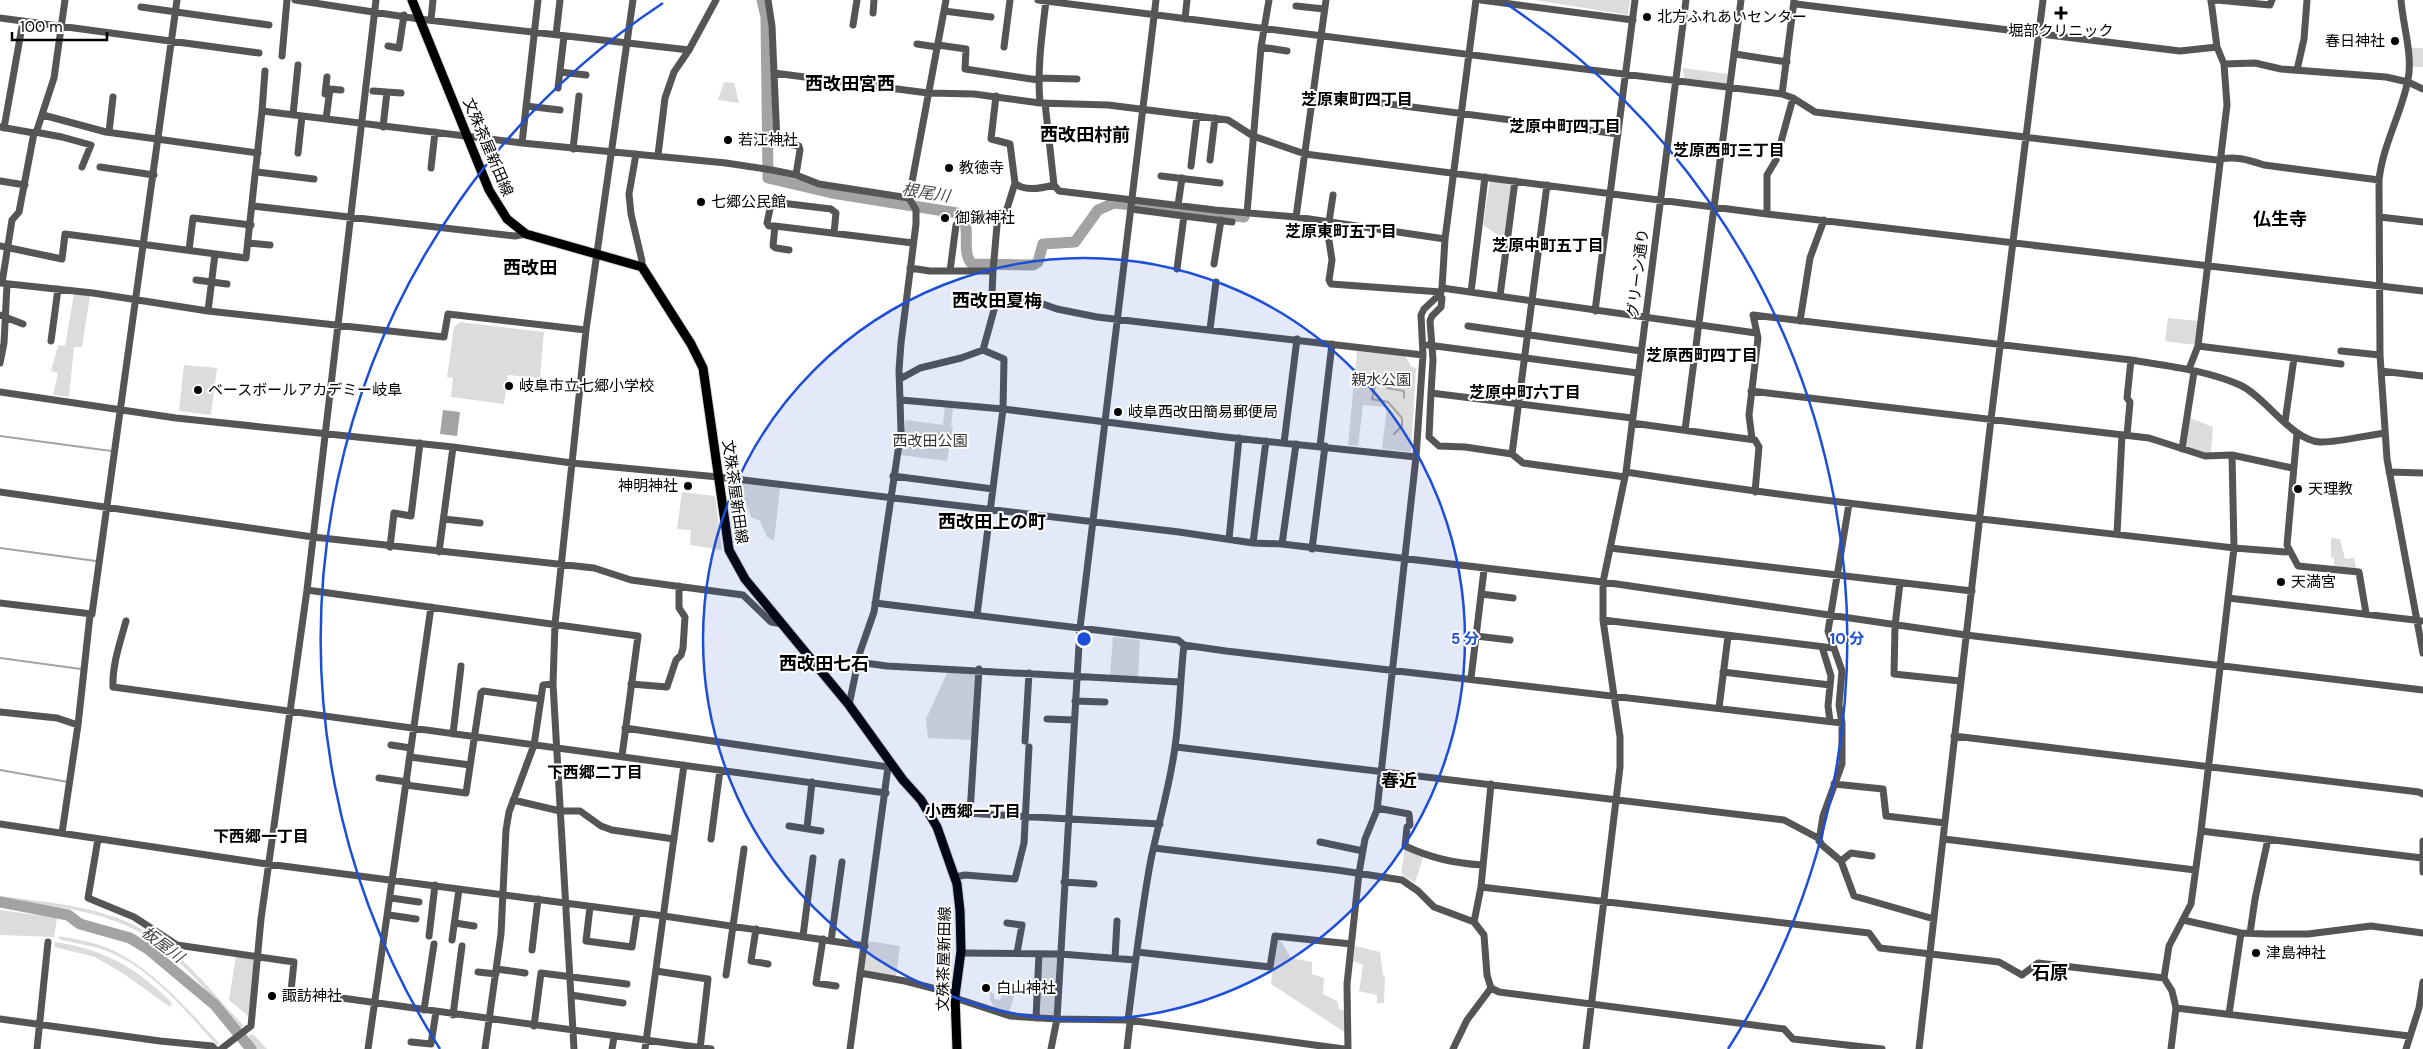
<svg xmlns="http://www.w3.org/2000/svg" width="2423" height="1049" font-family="'DM Sans','Noto Sans JP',sans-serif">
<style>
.green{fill:#dcdcdc}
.water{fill:#a3a3a3}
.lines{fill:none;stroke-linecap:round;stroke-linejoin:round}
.stream{stroke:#a3a3a3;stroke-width:2}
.river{stroke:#a3a3a3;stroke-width:11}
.major-casing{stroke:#dbdbdb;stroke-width:11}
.minor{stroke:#555;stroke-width:7}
.major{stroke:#000;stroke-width:9}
.ring{fill:none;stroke:#1d4ed8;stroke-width:2.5}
.poi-dot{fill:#000;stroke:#fff;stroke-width:2}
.labels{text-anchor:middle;stroke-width:4;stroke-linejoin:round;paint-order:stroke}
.poi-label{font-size:15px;fill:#000;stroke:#fff;text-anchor:start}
.street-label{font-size:15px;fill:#000;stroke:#fff}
.park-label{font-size:15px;fill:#333;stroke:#fff}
.neighbourhood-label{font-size:16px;font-weight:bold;fill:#000;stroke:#fff}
.water-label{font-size:16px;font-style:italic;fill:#444;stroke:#fff}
.quarter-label{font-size:18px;font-weight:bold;fill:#000;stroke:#fff}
.centre{fill:#1d4ed8;stroke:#fff;stroke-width:2.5}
.ring-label{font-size:15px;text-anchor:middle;font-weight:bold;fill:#1d4ed8;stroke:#fff;stroke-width:4;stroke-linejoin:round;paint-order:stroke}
</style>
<rect width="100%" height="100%" fill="#fff"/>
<!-- green -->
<path class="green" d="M1535,0H1630L1628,15Z
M2411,48H2423V67H2413Z
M1683,68L1728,74L1727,82L1724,84L1684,78Z
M724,82L734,83L739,103L718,100Z
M1490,181L1510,183L1511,186L1504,239L1483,225Z
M74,294L90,296L82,347H74L69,397L53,395L58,373L51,371L58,345L65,346Z
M2168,318L2199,321L2195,345L2165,341Z
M460,322L544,332L540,378L508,375L504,404L451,397L453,378L447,377L454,327Z
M1357,351L1405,356L1411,366L1416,368L1411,452L1382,449L1387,407L1363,405L1358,446L1348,445Z
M184,365L217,368L211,415L179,411Z
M945,406L953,407L951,426H947L953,427L947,461L899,455L906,420L943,425Z
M2190,418L2213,427L2211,453L2205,454L2186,448L2184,445Z
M738,483L780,488L774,541L767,537L760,521L751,517Z
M682,492L715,496L722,550L690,545L691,530L677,529Z
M2331,538L2340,539L2345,559L2354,558L2356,568L2354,569L2334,567V558L2331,557Z
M1113,637L1140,640L1138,678L1110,676Z
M948,671L977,673L973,740L928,738L926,719Z
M1405,848L1424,854L1415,883L1401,874Z
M0,896C51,903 110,906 154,937C187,959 216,997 244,1026L239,1029C211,994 169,944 127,926C87,908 43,905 0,899Z
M0,910L57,918L54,937L0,935Z
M59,936C75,939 93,942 108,948C154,969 185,1007 219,1043L217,1045C184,1010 151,967 104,950C90,945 74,943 59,939Z
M1279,938L1291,958L1312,962V974L1324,978L1323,994L1337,1001L1339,1009L1346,1012V1033L1271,984L1276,942Z
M868,941L900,946L896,977L864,972Z
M55,942C104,949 137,968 172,1003L170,1007L124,974L95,957L54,947Z
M1355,946L1380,952L1383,975L1385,976L1384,1003H1377V995L1359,991L1363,965L1353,961Z
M236,956L255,958L248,1016L229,1000Z
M1042,956L1057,957L1054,1015L1039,1014Z
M1007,985L1014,996L1009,1013L994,1008L990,999V990L994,995V999L1000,1000L1002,995L1006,996L1003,993Z
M249,1034L254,1035L267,1049H254L249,1042Z"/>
<!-- water -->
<path class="water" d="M443,410L460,412L457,436L440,434Z"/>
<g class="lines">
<!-- stream -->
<path class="stream" d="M1394,434L1402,426V418L1388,402L1372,399L1376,381L1382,380L1387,388L1404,391V398
M0,436L111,451
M0,548L96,561
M0,658L81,669
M0,770L68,782"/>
<!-- river -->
<path class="river" d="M762,0L766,17L768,178L832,193L957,213C975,225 959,250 972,264L1033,265L1038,262L1043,244L1075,242L1098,210L1114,203L1244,217
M0,902L68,915L80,924L130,938L148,949L215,1005L251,1049"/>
<!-- major casing -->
<g class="major-casing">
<path id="major" d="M412,0L489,190L507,219L526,234L642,267L691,344L703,368L729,550L745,579L849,705L903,780L921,800L937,827L957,884L960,911L961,951L955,996L957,1049"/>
</g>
<!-- minor -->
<path class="minor" d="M295,0L419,19L689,50
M768,0L772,26L774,73
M1038,0L1782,94L1793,98L1815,112L2217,160C2233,155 2249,160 2264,165L2379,180
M1481,0L1633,20
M2401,0C2403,26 2413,55 2408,80C2401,115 2383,144 2379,180L2380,355L2387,459L2423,653
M2211,2L2217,0L2270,5L2272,0
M1796,4L2180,51L2217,47
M1296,6L1324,9
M141,7L269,25
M944,11L991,17
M873,13L874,0
M0,18L259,53
M1185,19L1187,0
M431,20L433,0
M853,25L857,0
M556,35L560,0
M917,44L937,47
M938,45L966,49L965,69L1038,80
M388,46L399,48L404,15
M1004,47L1010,0
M1261,47L1287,51
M1735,54L1787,62
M282,56L287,0
M2224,64L2255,63L2281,69L2386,77L2408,82L2423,89
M2297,70L2304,39L2307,0
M560,72L586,75
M1038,78L1077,79
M558,88L564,36
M373,91L401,93
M325,94L327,77
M1313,94L1618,134
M1782,94L1794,1
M996,96L991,139L1010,144L1015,183C1024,192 1043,188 1054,185
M1040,103C1037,68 1042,35 1046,1
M1045,103L1054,185L1059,191L1215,210L1296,217L1445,239
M526,106L560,110
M262,111L265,71
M43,115L106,132L258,153
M293,115L298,65
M326,119L330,89L341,90
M0,127L34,133
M383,127L387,92
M4,128L23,21
M35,132L62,137L91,145L82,167
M109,132L113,97
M522,143L538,0
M573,149L579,96
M298,153L302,116
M636,154L629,194L631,214L642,261V267
M658,155L665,98L674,72L689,50L716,0
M1210,160L1215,118
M1191,166L1197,116
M100,167L154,175
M431,168L435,132
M257,172L314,179
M796,175L800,150L799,146L777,142L774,73L928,93L974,94L1040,103L1108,105L1228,120L1253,136L1305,154L1767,214L2423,291
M1161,176L1220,183
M0,181L25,185
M1178,205L1182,178
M253,206L515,236L526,234
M1131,209L1184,216L1177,269
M1247,213L1261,47L1269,0
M1767,214V175L1776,160L1793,98
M1184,216L1232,222
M1296,217L1326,0
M2380,217L2423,222
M1326,222L1332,260L1329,280L1331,284L1441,292
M1329,222L1333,195
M775,226H769L767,223L771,204L773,202L831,209L836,213L834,233
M248,243L270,245
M0,246L62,259L65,234L246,258L262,111L522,143L726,163L772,170L796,175L819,184L909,198
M189,250L193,218L251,225
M789,250L776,248L773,246L775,226L913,243
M1214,264L1221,220
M910,268L930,271H993L992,294L998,301L1032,300L1057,309L1097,317L1423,355
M950,271L956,225
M993,271L998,214L1006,212L1015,183
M196,280L227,284
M0,283L93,293L208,311L444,337L448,314L586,330
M2,283L12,220L19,212L34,133L37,130L54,78L65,0
M1442,288L1756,333
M1471,292L1485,177
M1439,295L1442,298L1441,307L1432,316L1430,321L1433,360L1431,393L1632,418
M1500,296L1515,181
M208,311L215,254
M1595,311L1635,0
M0,315L23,324
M1800,321L1810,258L1824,220
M1468,326L1641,351
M1210,329L1216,282
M51,341L58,289
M1428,345L1638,373
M2198,346L2341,364
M2341,351L2380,355
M0,363L4,343L7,285
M2189,369L2198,346L2227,105L2224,64L2217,47L2211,0
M2381,371L2423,376
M900,379L920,368L961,358L983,350L997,299
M1751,391L2149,438L2205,456L2232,455L2292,468
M0,392L176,418L453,447L572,463L718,477L1179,532L1253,543L1282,544L1603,582L1966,635L2423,690
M1431,393L1429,437L1439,446L1465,447L1512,454L1523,463L1625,477
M901,400L1003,409L1225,437L1416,457
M2285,422L2294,358
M1632,423L1755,440L1759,447L1755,492
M1685,430L1741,0
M2297,433L2287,545L2298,566L2359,572L2366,613
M2127,435L2130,402L2127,398L2131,360
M1752,439L1749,415L1758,338L1753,315L2131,360C2167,366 2206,370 2240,385C2266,397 2291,440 2320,442C2334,443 2369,435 2385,433
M1284,443L1297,339
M1320,446L1332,344
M2182,449L2194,372
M1512,454L1547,185
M1626,472C1828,504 2031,524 2234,548L2286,552L2289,549
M2389,472L2423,473
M893,476L993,489
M0,492L313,537L594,568L631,580L743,595L771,622L782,624
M444,519L480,523
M2117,534L2122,435
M1229,539L1239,438
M1253,543L1266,441
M1282,544L1296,444
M390,547L394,513L411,516L420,443
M1610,548L1972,591
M1312,549L1325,446
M439,552L453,447
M1900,583L1895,626L1894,674L1960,681
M307,590L638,636L622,756
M1481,594L1513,598
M2228,598L2423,621
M0,603L92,614
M875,603L1178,640L1184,645L1226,651L1842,723
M977,615L1003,409L1004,359L983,350
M1603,620L1833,648
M126,621C120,643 112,665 113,687L886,793
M1476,636L1510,640
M1822,647L1831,676L1828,706L1830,721
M857,662L887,666L1179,682
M1723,672L1830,685
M1471,678L1484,570
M631,684L667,687L676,660L681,655L683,648L685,617L679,608V586
M1075,701L1105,702
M849,705L860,652L874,612L901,431L899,370L901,343L916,224V210L909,198L946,0
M1719,708L1728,636
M0,712L57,718L78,725
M1047,719L1074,720
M625,728L888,767L892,765
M453,734L461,666
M1954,736L2419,792L2423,794
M1025,741L1029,673
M391,745L411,748
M1176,747L1784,820L1818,838L1822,845L1841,861L1854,896L1934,919
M410,757L470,765
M379,778L407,782
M1834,784L1883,789L1886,816L1945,823
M406,785L466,793L481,693L483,691L541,699
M513,800L560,811H580L601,826L612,830L674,839
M1377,808L1409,814L1410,825L1407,827L1405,846C1431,858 1453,863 1482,865
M929,811L1160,824
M970,813L979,669
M0,824L260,863L664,916L865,946
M789,826L821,831
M807,828L812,782
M2201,831L2422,858
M62,833L78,725L90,615L92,614L177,0
M98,839L88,898L134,917L177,945L294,962L291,991L711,1049
M711,839L720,770
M1944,839L2195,870
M1819,841L1823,816L1842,764V723L1839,705L1842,671L1828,631L1849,504
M2423,841V872
M1320,842L1363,851
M1154,848L1337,870L1402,880L1418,891L1434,907L1474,922L1484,935L1487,975L1491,988
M1841,861L1851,853L1872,856
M955,877L965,875L1015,879L1024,843L1029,747
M1064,882L1094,884
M1481,887L1869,933L1880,948L1999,962L2022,975L2038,963L2164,978
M391,898L419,902
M590,907L586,941L632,947L637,913
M389,915L416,919
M2183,920L2241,933L2266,934H2308L2371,926L2423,933
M1474,922L1481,887L1491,784
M455,923L474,926
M1007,923L1022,925L1017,953
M756,929L751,961L768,964
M2250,933L2255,899L2268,839
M429,936L435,885
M803,936L813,858
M823,939L816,983L836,986
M452,940L459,889
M831,941L842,862
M532,950L538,899
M1137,952L1270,967L1275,936L1351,944
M960,953L1061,954L1135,960
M1115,958L1117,921
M497,969L525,973
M656,971L708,979L700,1049
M478,972L496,974
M860,973L905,981L955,994
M726,975L744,849
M1491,988L1499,992L1784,1029L1793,1039L1882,1049
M571,995L623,1003
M955,998L1010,1016L1057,1019L1128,1020L1344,1049
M2176,1008L2409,1036
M424,1010L434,944
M2229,1014L2241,933
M453,1015L462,946
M1036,1018L1039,954
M0,1019L160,1041L212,1046L215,1049
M534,1026L541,973L627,984
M411,1042L431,1044L436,1012
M37,1049L48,942
M221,1049L251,1026L261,919L307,590L376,0
M368,1049L431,607
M485,1049L501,934L506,830L509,812L534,745L543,685L553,684
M574,1049L553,684L555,624L586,330L633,0
M612,1049L614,1037
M645,1049L684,765
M850,1049L888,767
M1051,1049L1057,1019L1080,628L1156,0
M1127,1049L1130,1023L1128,1020C1135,967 1141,912 1151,859C1159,821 1170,785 1175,747C1180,713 1180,679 1184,645
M1348,1049L1347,984L1359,873L1365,839L1377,810L1416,457L1423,355L1421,315L1424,309L1439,295L1442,288L1445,239L1476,0
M1453,1049L1467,1020L1491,988
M1586,1049L1620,767V737L1603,620V582L1626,472L1686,0
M1919,1049L1991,419L2043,0
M2171,1049L2176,1008L2172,991L2164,978L2169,946L2191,904L2201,831L2234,548L2232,455
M2406,1049L2419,1008L2423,982"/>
<!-- major -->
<use href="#major" class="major"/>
</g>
<!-- distance rings -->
<circle cx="1084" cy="639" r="381" fill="#1d4ed8" fill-opacity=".12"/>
<g class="ring">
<circle cx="1084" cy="639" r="381"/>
<path d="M440 1049A763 763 0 0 1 663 3M1505 3A763 763 0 0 1 1728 1049"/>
</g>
<!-- markers -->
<g class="poi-dot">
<path d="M2058.5 5.5h5v5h5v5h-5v5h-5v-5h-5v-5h5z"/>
<circle cx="1647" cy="17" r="5"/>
<circle cx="2395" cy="41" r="5"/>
<circle cx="728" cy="140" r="5"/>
<circle cx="949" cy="168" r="5"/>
<circle cx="701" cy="202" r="5"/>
<circle cx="945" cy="218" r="5"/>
<circle cx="509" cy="386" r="5"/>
<circle cx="198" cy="390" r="5"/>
<circle cx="1118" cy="412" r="5"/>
<circle cx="688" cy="486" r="5"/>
<circle cx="2298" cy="489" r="5"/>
<circle cx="2281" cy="582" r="5"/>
<circle cx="2256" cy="953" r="5"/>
<circle cx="986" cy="988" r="5"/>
<circle cx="272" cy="996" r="5"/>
</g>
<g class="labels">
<!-- poi labels -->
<g class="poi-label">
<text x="1657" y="22">北方ふれあいセンター</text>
<text x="2061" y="36" text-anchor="middle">堀部クリニック</text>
<text x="2385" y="46" text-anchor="end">春日神社</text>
<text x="738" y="145">若江神社</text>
<text x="959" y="173">教徳寺</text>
<text x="711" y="207">七郷公民館</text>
<text x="955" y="223">御鍬神社</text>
<text x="519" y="391">岐阜市立七郷小学校</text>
<text x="208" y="395">ベースボールアカデミー岐阜</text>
<text x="1128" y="417">岐阜西改田簡易郵便局</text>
<text x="678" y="491" text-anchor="end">神明神社</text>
<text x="2308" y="494">天理教</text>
<text x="2291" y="587">天満宮</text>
<text x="2266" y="958">津島神社</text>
<text x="996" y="993">白山神社</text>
<text x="282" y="1001">諏訪神社</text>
</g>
<!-- street labels -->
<g class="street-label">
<text transform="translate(488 147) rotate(67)" y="5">文殊茶屋新田線</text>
<text transform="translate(1638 273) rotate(-83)" y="5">グリーン通り</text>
<text transform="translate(735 492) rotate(82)" y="5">文殊茶屋新田線</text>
<text transform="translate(944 959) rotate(-89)" y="5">文殊茶屋新田線</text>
</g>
<!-- park labels -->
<g class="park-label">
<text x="1381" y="385">親水公園</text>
<text x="930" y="446">西改田公園</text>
</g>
<!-- neighbourhood labels -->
<g class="neighbourhood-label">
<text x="1357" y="105">芝原東町四丁目</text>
<text x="1565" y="132">芝原中町四丁目</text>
<text x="1729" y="156">芝原西町三丁目</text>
<text x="1341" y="237">芝原東町五丁目</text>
<text x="1548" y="251">芝原中町五丁目</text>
<text x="1702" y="361">芝原西町四丁目</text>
<text x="1525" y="398">芝原中町六丁目</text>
<text x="595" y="778">下西郷二丁目</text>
<text x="973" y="817">小西郷一丁目</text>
<text x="261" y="842">下西郷一丁目</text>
</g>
<!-- water labels -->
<g class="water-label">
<text transform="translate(926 192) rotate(9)" y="6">根尾川</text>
<text transform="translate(163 944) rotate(37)" y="6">板屋川</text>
</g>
<!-- quarter labels -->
<g class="quarter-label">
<text x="850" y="90">西改田宮西</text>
<text x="1085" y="141">西改田村前</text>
<text x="2280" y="225">仏生寺</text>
<text x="530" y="274">西改田</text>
<text x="997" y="307">西改田夏梅</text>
<text x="992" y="528">西改田上の町</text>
<text x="824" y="670">西改田七石</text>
<text x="1399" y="787">春近</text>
<text x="2050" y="979">石原</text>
</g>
</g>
<circle cx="1084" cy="639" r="8" class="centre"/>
<g class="ring-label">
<text x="1465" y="644">5 分</text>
<text x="1847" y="644">10 分</text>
</g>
<!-- scale -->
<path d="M12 32v8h95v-8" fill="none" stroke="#000000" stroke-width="2.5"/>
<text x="20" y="32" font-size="15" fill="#000000" stroke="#ffffff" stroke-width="4" paint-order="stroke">100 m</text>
</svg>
